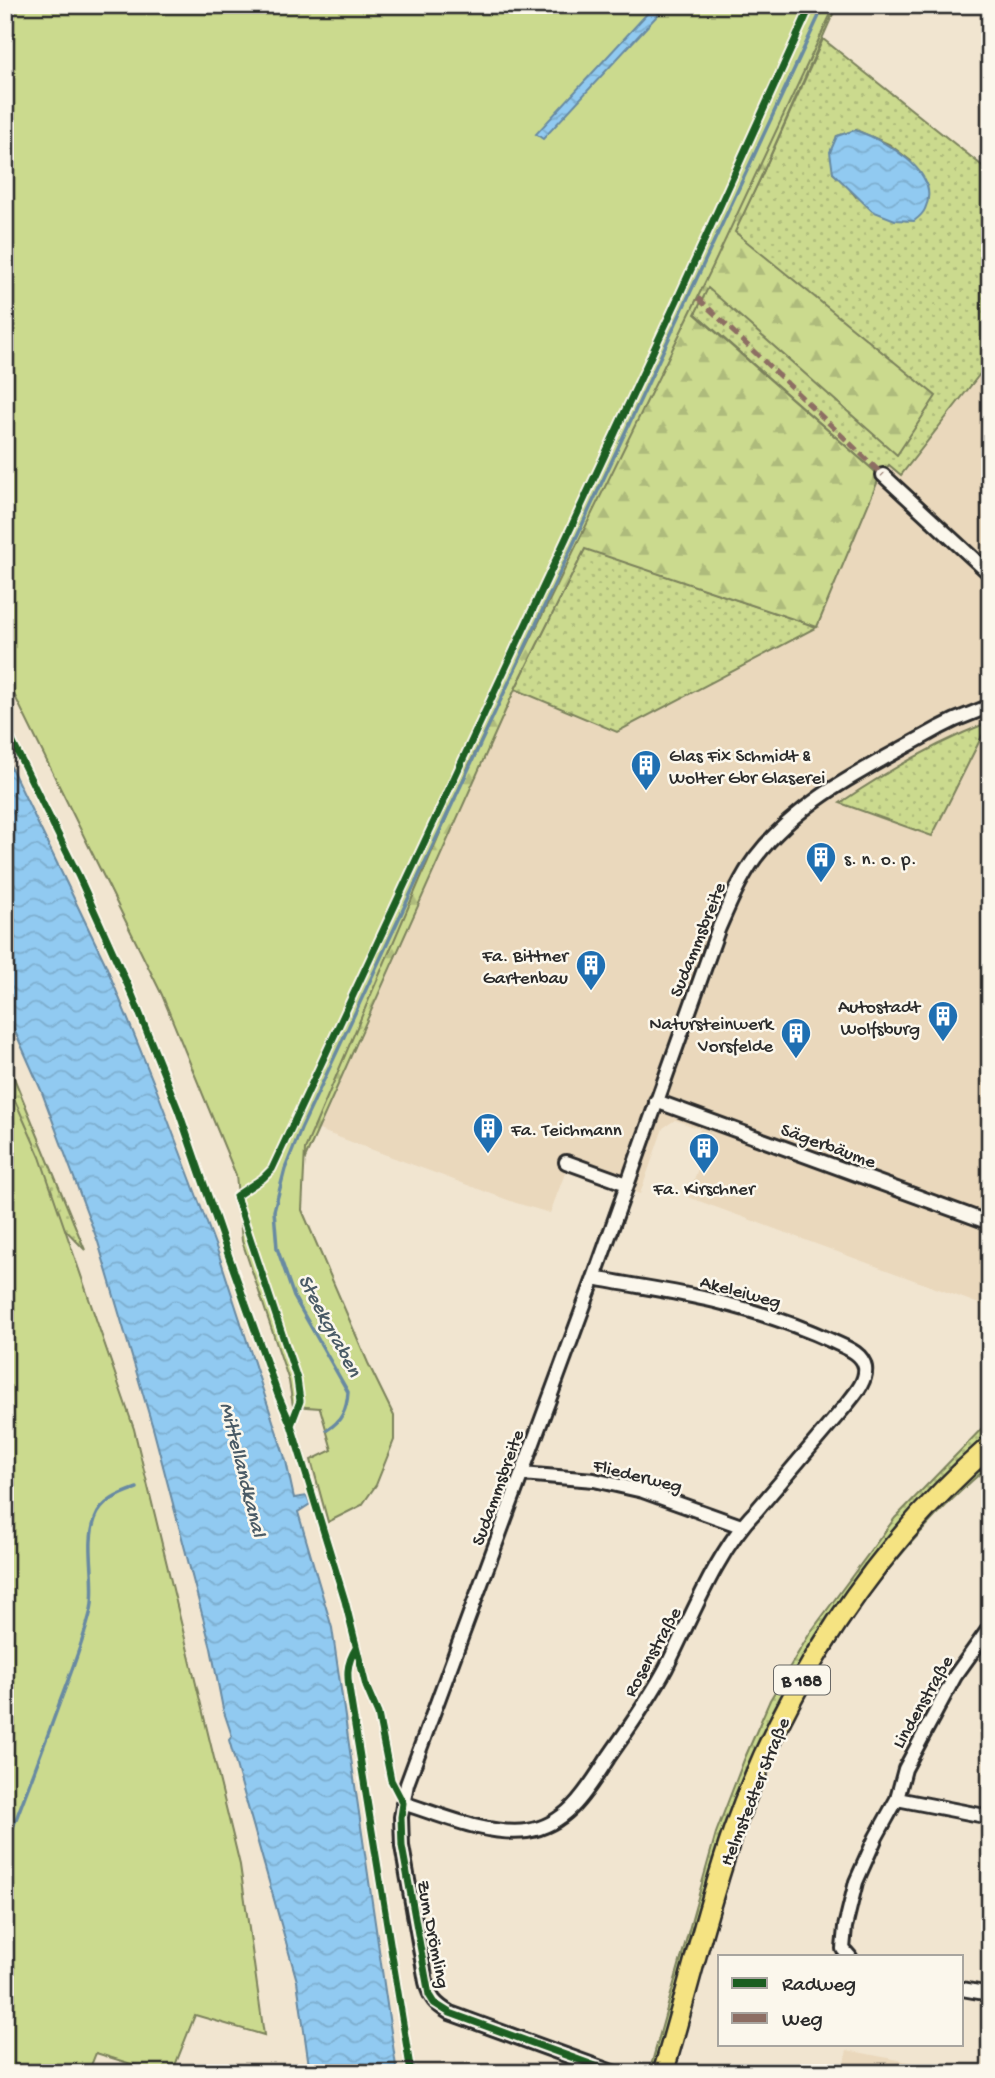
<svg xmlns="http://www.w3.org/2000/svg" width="995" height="2078" font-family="'Gochi Hand',sans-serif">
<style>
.built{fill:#ead8bc}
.grass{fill:url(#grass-dots);stroke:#7b825c;stroke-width:2;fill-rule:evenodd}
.forest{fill:url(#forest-firs);stroke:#7b825c;stroke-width:2}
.park{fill:#cbda8e;stroke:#7b825c;stroke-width:2}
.water{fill:url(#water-waves);stroke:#688aa2;stroke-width:2}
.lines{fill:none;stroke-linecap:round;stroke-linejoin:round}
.stream{stroke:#688aa2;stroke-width:3.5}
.minor-casing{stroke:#2b2b2b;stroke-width:18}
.primary-casing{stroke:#2b2b2b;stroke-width:24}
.minor{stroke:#fbf7ec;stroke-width:12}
.primary{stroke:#f5e382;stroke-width:19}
.quiet{stroke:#8d6e63;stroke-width:5;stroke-dasharray:10 5;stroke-linecap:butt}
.cycleway-casing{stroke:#fbf7ec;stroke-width:11}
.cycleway{stroke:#1b5e20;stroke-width:7}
.labels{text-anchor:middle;stroke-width:5;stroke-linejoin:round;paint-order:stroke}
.shield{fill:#fbf7ec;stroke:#696865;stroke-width:2}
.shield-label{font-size:18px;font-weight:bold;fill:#2b2b2b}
.poi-label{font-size:19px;fill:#2b2b2b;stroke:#fbf7ec;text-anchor:start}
.street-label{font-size:19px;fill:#2b2b2b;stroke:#fbf7ec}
.water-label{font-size:21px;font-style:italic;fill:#4a5b66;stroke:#fbf7ec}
</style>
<defs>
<pattern id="grass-dots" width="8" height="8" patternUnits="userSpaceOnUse" patternTransform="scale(1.75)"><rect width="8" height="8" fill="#cbda8e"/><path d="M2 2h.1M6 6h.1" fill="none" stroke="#aebb7b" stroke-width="1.8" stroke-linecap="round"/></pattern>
<pattern id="forest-firs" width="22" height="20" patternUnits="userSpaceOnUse" patternTransform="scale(1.75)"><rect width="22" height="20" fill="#cbda8e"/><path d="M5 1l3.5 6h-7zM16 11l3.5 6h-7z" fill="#aebb7b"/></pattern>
<pattern id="water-waves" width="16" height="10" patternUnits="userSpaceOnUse" patternTransform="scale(1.75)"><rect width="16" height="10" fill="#91caf1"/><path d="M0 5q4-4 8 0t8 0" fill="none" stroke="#7daecf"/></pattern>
</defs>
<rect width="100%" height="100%" fill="#f1e5d0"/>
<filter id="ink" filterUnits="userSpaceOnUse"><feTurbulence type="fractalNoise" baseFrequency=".0143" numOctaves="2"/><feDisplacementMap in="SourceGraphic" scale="14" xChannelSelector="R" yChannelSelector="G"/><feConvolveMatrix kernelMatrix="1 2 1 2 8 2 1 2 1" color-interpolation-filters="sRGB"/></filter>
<g filter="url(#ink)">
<!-- built -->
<path class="built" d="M990,361V1308L688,1197L703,1154L693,1149L700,1129L675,1120L663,1128L640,1194L567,1168L550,1213L516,1203L319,1130L515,689L617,732L880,476L889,464L901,475Z
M847,2050L965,2073H842Z"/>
<!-- grass -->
<path class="grass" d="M823,39L990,172V361L901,475L889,465L880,476L695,313L708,287L935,396L734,232L760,179ZM856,130L889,144L911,161L856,197L844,182L833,173L837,136Z
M585,548L817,627L617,732L515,689Z
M989,722L932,836L840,803C887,771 936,743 989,722Z
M5,1057L7,1061L85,1250L54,1218L5,1107Z
M990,1420V1465C883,1556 803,1678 753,1808C720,1894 698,1984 672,2073H649L716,1833L744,1760L770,1700L810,1633L895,1518Z"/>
<!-- forest -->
<path class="forest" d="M803,5H837L760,179L735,232L936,396L897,455L708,288L695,314L880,476L817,627L585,549L515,689L299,1172L271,1125Z"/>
<!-- park -->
<path class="park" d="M5,5H835L712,268L469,765L305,1149L302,1210L368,1363L394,1416V1440L376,1485L362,1505L328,1522L311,1460L332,1450L320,1408L293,1406L289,1381L242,1241L236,1175L162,995L5,676Z
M5,1078L40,1157L134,1429L240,1865L264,2035L195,2015L172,2073H160L96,2053L88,2073H5Z"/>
<!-- water -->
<path class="water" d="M655,5H667L543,139L536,134Z
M855,130C883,140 943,171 925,209C923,214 918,218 914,221L895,220L872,211L833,173L830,152L837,136Z
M5,755L105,963L157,1091L219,1255L286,1461L294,1498L307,1496L310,1504L298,1512L332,1628L397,2073H310L297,1981L229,1740L232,1736L223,1709L211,1648L153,1428L98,1242L41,1090L5,1009Z"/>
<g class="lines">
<!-- stream -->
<path class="stream" d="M327,1430C342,1421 347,1409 348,1392L294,1297L277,1248L274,1211L285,1169L301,1129L824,5
M5,1848C23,1801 41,1754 58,1707C70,1675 83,1643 91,1610C97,1580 85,1546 95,1519C101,1501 120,1494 137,1488"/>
<!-- minor casing -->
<g class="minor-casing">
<path id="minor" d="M883,475L990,574
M656,1101L990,1223
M566,1162L627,1184
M522,1474L594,1480L643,1491L741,1526
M897,1799L990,1817
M403,1803C441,1815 488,1836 527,1831C568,1825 588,1789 608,1758C628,1729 649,1700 666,1668C691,1619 717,1550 756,1511L847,1404C855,1394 867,1381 865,1367C862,1352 844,1347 832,1341C795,1324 755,1311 715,1301C675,1291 634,1286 594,1278
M850,1957L843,1949L845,1927L856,1882L876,1837L897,1799L905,1769L955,1676L990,1627
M962,1989L990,1994
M615,2073L450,2013C435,2004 430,1998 426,1982L402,1846L401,1817L407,1784L594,1278L718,930C729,905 739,880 755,858C801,797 874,765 939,728L955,720L990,706"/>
</g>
<!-- primary casing -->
<g class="primary-casing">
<path id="primary" d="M663,2073C687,1993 706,1911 733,1832C785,1685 872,1550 990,1446"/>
</g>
<!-- minor -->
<use href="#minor" class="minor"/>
<!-- primary -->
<use href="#primary" class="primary"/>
<!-- quiet -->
<path class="quiet" d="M698,298L883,475"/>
<!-- cycleway casing -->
<g class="cycleway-casing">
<path id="cycleway" d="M5,727L79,877L133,997L179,1112L229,1257L278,1395L291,1425L345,1601L366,1686L378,1714L391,1780L403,1803L401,1817L402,1846L429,1995L434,2003L450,2013L615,2073
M291,1425L300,1401L297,1379L236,1196L263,1178L272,1169L678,298L811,5
M356,1648C344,1667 348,1680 351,1701L411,2073"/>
</g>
<!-- cycleway -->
<use href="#cycleway" class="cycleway"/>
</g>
</g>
<!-- icons -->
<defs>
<g id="building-pin" transform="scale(1.575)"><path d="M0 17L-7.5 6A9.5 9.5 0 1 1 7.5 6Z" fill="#1f6fb2" stroke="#fbf7ec"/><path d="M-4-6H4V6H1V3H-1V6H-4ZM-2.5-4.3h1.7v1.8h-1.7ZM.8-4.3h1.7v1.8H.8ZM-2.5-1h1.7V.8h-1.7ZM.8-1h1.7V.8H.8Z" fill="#fff"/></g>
</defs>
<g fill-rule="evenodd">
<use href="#building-pin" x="646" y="765"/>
<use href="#building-pin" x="821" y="857"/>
<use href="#building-pin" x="591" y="965"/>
<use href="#building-pin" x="943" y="1016"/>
<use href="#building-pin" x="796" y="1033"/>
<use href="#building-pin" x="488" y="1128"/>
<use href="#building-pin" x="704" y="1148"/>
</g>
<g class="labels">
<!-- shield labels -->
<rect class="shield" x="774" y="1665.5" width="56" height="29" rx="5"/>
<g class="shield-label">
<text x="802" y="1686">B 188</text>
</g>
<!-- poi labels -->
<g class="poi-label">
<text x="669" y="761">Glas Fix Schmidt &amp;<tspan x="669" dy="22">Wolter Gbr Glaserei</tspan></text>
<text x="844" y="864">s. n. o. p.</text>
<text x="568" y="961" text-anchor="end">Fa. Bittner<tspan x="568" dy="22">Gartenbau</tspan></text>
<text x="920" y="1012" text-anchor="end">Autostadt<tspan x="920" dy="22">Wolfsburg</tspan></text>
<text x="773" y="1029" text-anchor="end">Natursteinwerk<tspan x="773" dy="22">Vorsfelde</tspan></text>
<text x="511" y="1135">Fa. Teichmann</text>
<text x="704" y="1194" text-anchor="middle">Fa. Kirschner</text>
</g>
<!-- street labels -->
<g class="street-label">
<text transform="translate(696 939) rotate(-68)" y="7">Sudammsbreite</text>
<text transform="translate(829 1144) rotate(20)" y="7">Sägerbäume</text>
<text transform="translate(741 1290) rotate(15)" y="7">Akeleiweg</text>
<text transform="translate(638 1474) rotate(14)" y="7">Fliederweg</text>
<text transform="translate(496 1487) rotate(-70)" y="7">Sudammsbreite</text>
<text transform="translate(651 1651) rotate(-61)" y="7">Rosenstraße</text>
<text transform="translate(921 1701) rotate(-60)" y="7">Lindenstraße</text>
<text transform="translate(753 1791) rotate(-68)" y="7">Helmstedter Straße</text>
<text transform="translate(435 1934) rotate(79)" y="7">Zum Drömling</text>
</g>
<!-- water labels -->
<g class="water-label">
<text transform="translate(331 1325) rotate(62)" y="7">Steekgraben</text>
<text transform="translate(244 1469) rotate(76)" y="7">Mittellandkanal</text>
</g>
</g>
<!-- margin -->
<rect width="995" height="2078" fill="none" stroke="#fbf7ec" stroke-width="28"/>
<rect x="14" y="14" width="967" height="2050" fill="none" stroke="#2b2b2b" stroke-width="2.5" filter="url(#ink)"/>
<!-- legend -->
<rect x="718" y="1955" width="245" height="91" fill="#fbf7ec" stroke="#a8a59f" stroke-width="2"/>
<rect x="732" y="1978" width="35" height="10" fill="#1b5e20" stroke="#a8a59f" stroke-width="2"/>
<text x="782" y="1990" font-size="21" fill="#2b2b2b">Radweg</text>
<rect x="732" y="2013" width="35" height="10" fill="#8d6e63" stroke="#a8a59f" stroke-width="2"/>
<text x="782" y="2025" font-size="21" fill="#2b2b2b">Weg</text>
</svg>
